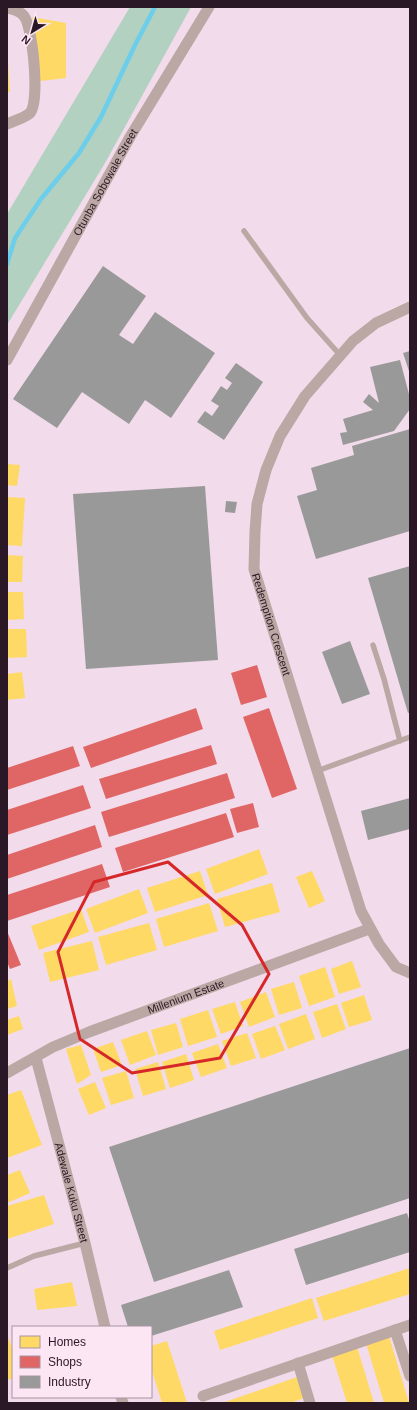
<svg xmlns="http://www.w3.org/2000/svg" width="417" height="1410" font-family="Helvetica,sans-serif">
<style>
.green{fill:#b2d1c0}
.homes{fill:#ffd966}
.shops{fill:#e06666}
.industry{fill:#999}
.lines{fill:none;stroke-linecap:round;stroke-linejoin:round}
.stream{stroke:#6cceeb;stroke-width:4.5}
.service{stroke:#bba7a4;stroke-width:5.5}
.minor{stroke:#bba7a4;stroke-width:11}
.marked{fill:none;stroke:#d62828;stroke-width:3;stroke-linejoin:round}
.labels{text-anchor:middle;stroke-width:4;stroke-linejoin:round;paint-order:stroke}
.street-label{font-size:11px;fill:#2b1826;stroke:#fce6f4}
</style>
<rect width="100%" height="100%" fill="#f2dbea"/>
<!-- green -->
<path class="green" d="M130,7H191L105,163L7,325V214Z"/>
<!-- homes -->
<path class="homes" d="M32,17L66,23V78L40,81Z
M7,46L10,92H7Z
M7,464L20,465L17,486L7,485Z
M7,497L25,498L22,546L7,545Z
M7,555L23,556L22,582H7Z
M7,592H23L24,619L7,620Z
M7,629H26L27,657L7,658Z
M22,672L25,698L7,700V674Z
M259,849L268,874L215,894L206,869Z
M200,871L208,895L155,912L147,888Z
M312,871L325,901L309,908L296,877Z
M272,883L280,912L225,927L217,899Z
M139,889L148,913L95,933L86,909Z
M209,903L218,931L164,947L156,919Z
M81,909L89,932L39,950L31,926Z
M149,923L157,950L106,965L98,937Z
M92,941L99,970L50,982L43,953Z
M352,961L361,987L339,994L331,969Z
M325,967L335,997L309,1006L299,976Z
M11,979L17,1006L7,1009V981Z
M294,982L302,1008L279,1015L271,989Z
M266,992L275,1017L249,1027L240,1002Z
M364,995L372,1020L349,1027L341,1003Z
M235,1002L243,1026L221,1034L212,1009Z
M337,1004L346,1029L322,1038L313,1012Z
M208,1010L217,1037L188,1046L180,1019Z
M306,1014L315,1039L288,1049L279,1024Z
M19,1016L23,1029L7,1035V1020Z
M176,1023L183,1047L158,1055L151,1030Z
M275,1026L285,1050L261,1059L252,1034Z
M147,1031L156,1055L130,1065L121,1040Z
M247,1033L256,1058L231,1066L222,1041Z
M113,1042L122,1065L101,1072L93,1049Z
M218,1044L227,1068L201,1077L192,1053Z
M81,1045L91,1075L77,1084L66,1049Z
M186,1054L194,1080L170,1088L162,1062Z
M158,1062L166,1089L143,1096L135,1069Z
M126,1071L134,1098L111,1105L102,1078Z
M95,1082L106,1108L89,1115L78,1089Z
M21,1090L42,1145L7,1158V1095Z
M20,1170L30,1193L7,1203V1175Z
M44,1195L54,1224L7,1239V1206Z
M410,1268V1294L324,1321L316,1298Z
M72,1282L77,1306L37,1310L34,1289Z
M312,1298L318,1318L220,1350L214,1331Z
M7,1334L13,1351V1378L7,1380Z
M389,1336L409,1403H384L366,1343Z
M167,1341L187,1403H162L151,1368V1346Z
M357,1347L374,1403H347L332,1355Z
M297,1377L304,1398L290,1403H222Z"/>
<!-- shops -->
<path class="shops" d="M257,665L267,697L241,705L231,673Z
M196,708L203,729L91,768L83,747Z
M269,708L297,789L272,798L243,717Z
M211,745L217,764L106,799L99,779Z
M73,746L80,766L7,790V768Z
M227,773L235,798L109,837L101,812Z
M83,785L91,808L7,835V810Z
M253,803L259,827L237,833L230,809Z
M226,813L234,837L123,872L115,848Z
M95,825L102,847L7,879V855Z
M102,864L110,887L7,921V895Z
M7,931L21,965L10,969L7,962Z"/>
<!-- industry -->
<path class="industry" d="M103,266L146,296L119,335L133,344L155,312L215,353L171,418L145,400L129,424L82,392L57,428L13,399Z
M410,351V374L403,353Z
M400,360L410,398V409L394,431L343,445L340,433L347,432L343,419L373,410L363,402L369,394L379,403L370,367Z
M236,363L263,382L224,440L197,422L205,411L212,416L219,406L211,401L221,386L227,390L232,383L225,378Z
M410,429V531L316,559L297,496L317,490L311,468L354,455L352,446Z
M205,486L218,660L86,669L73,494Z
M226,501L237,502L235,513L225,512Z
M410,566V712L408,713L368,578Z
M350,641L370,694L342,704L322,652Z
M410,798V829L368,840L361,811Z
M410,1048V1198L154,1282L109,1147Z
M407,1213L410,1222V1252L306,1285L294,1249Z
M229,1270L243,1307L151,1336V1327H128L121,1305Z"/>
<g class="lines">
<!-- stream -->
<path class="stream" d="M7,264L15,238L41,199L79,153L101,117L135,45L155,7"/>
<!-- service -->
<path class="service" d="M244,231L307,318L340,355
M373,645L384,679L400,741
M317,771L410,737
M7,1268L34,1256L85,1243"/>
<!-- minor -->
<g class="minor">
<path d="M7,8C13,9 20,11 24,16C33,28 40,102 30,113C25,118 13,121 7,124"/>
<path id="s1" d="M410,307L376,323L353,341L305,396L280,436L266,470L257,504L255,532L254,569L361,911L379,944L396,967L410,973"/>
<path id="s2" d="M7,360L130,137L209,7"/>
<path id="s3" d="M36,1058L85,1243L105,1327"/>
<path id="s4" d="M7,1073L53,1047L89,1032L369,929"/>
<path d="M395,1330L410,1376"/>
<path d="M298,1363L310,1403"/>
<path d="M203,1396L410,1325"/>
<path d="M121,1397L123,1403"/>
</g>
</g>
<!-- marked area -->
<path class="marked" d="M168,862L242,925L269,974L220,1058L132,1073L80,1039L58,952L94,882Z"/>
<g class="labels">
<!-- street labels -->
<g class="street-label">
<text dy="4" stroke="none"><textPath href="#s2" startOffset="203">Otunba Sobowale Street</textPath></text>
<text dy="4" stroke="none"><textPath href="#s1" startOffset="382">Redemption Crescent</textPath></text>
<text dy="4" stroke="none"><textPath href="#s4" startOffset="195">Millenium Estate</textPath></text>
<text dy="4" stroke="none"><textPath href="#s3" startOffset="139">Adewale Kuku Street</textPath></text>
</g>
</g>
<!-- border -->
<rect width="417" height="1410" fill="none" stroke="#2b1826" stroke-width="16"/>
<!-- legend -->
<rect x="12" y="1326" width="140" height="72" fill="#fce6f4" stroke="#a894a2"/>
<rect x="20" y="1336" width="20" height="12" fill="#ffd966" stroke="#a894a2"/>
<text x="48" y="1346" font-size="12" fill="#2b1826">Homes</text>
<rect x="20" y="1356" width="20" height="12" fill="#e06666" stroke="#a894a2"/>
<text x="48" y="1366" font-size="12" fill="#2b1826">Shops</text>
<rect x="20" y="1376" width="20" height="12" fill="#999999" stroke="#a894a2"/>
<text x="48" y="1386" font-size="12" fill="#2b1826">Industry</text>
<!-- north arrow -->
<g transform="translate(32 32) rotate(217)" stroke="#fce6f4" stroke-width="3" paint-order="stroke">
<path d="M0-3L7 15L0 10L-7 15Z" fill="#2b1826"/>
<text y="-6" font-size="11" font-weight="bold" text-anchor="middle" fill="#2b1826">N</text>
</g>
</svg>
